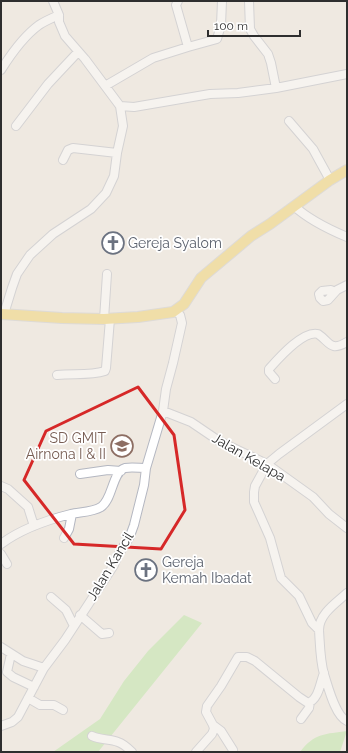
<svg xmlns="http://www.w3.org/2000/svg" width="348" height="753" font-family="Raleway,sans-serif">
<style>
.green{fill:#b6e59e}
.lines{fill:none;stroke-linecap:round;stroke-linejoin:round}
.minor-casing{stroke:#b4b7c1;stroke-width:10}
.major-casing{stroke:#c9c9c9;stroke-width:12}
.minor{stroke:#fff;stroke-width:8}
.major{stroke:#f2d163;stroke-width:10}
.marked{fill:none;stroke:#d62828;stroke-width:3;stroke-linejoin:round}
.labels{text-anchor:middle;stroke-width:3.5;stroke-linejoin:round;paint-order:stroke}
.worship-label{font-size:14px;fill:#5b616d;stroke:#fff;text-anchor:start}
.education-label{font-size:14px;fill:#785e54;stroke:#fff;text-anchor:end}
.street-label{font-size:14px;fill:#2e2e2e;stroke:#fff}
</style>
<rect width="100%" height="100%" fill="#efe9e1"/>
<!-- green -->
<path class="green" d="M184,615L202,623L98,752H53L100,719L124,681L148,651Z
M347,731L340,752H300C314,733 326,734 347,731Z"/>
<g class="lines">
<!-- minor casing -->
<g class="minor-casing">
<path id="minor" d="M178,1L176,5L188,47
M249,1L250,29L254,36L268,54L271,63L276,88
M1,70C11,54 24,36 39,25C45,21 52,18 59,15
M105,86L153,58L188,47L217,39L221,25L222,1
M120,106L134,107L210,94L238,93L276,88L347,74
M289,121L313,149L330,180
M16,126L48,84L78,52
M63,160L68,150L73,148L117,153
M294,206C309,220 328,229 347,237
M335,292L331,290L322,291L319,294L320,298L323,301L328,300L337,290L347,285
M4,314L12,288L17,274L30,255L53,234L91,209L106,193L114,176L117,153L123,126L120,106L85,59L65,36L59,22V15L53,1
M104,319L107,274
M57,375C73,373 89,376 105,371L106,368L110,319
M275,379L269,372V369C278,359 303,330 318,334C330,342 330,352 347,342
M163,411L191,422L219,441L267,464L313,497L329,514L347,528
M80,474L108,470L121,471
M1,486L8,489L28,507L34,526
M64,538L69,529L72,514
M1,544C21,529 47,520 71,514C80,512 93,512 101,507C113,499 112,472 125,468C131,467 140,468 146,468
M1,554L7,564
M347,593C336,603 319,614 319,630C320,644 320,660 324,674C328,686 335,716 347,721
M51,597L66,610L74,626
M80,615L102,634L109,633
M319,630L312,623L299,596L281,578L270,538L254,502V492L255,486L267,464L279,454L347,404
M1,647L23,661L44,668
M11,654L7,672L13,677L34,687
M28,698L40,705H54L63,710
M301,719L309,708L310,702
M213,725L221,731L233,750
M1,726L12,722L18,717L44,668L65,640L114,565L117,557L130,536L134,525L144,485L146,468L163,411L166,389L173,363L182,323L180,315L175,311
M92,736C101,740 110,739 118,742C124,744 128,748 132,752
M196,752L212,734L214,729L213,725L206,712L207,706L221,686L238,657H247L255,661L299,697L308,703C319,699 320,683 324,673"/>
</g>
<!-- major casing -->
<g class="major-casing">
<path id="major" d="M1,314L62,318L104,319L138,317L173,312L184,304L201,278L251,236L270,224L330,180L347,170"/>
</g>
<!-- minor -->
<use href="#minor" class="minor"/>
<!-- major -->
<use href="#major" class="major"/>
</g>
<!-- marked area -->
<path d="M0 0H348V753H0ZM138,387L174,435L185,510L161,549L74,544L24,480L46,431Z" fill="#efe9e1" fill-opacity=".55" fill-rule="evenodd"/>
<path class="marked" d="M138,387L174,435L185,510L161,549L74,544L24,480L46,431Z"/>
<!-- icons -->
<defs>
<g id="church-ring" transform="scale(1.15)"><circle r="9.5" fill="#fff" stroke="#6b7280" stroke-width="1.5"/><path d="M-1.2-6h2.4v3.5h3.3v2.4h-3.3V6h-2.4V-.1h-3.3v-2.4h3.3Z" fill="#6b7280"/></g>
<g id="school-ring" transform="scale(1.15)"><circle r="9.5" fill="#fff" stroke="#8d6e63" stroke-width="1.5"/><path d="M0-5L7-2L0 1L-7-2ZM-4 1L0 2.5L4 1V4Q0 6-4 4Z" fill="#8d6e63"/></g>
</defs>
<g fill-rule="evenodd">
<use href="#church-ring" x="113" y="243"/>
<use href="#school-ring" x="122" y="446"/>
<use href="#church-ring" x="146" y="570"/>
</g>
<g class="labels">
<!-- worship labels -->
<g class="worship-label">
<text x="128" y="248">Gereja Syalom</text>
<text x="162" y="567">Gereja<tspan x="162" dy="16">Kemah Ibadat</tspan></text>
</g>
<!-- education labels -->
<g class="education-label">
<text x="106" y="443">SD GMIT<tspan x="106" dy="16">Airnona I &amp; II</tspan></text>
</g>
<!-- street labels -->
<g class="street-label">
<text transform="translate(249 457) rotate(30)" y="5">Jalan Kelapa</text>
<text transform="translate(110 566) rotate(-59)" y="5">Jalan Kancil</text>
</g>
</g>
<!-- border -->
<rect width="348" height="753" fill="none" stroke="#2e2e2e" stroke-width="4"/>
<!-- scale -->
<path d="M208 30v6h92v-6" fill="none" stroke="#2e2e2e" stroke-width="2"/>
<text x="214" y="30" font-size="12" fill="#2e2e2e" stroke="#ffffff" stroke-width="3" paint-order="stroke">100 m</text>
</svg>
